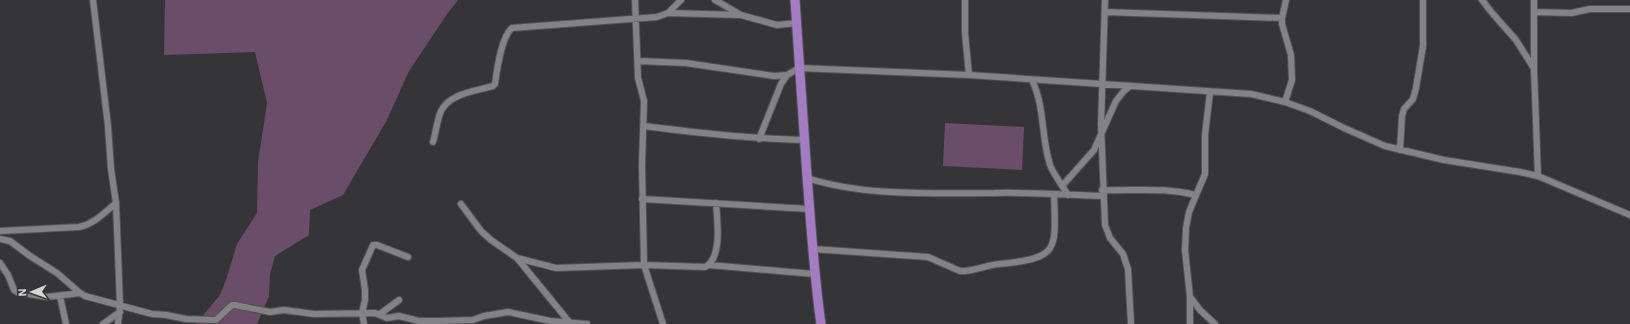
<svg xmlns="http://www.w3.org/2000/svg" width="1630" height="324" font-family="'IBM Plex Sans',sans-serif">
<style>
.green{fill:#6a4d69}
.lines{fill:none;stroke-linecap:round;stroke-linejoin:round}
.street-casing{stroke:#535356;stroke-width:8}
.primary-casing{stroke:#535356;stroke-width:11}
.street{stroke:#838386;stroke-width:6}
.primary{stroke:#a37cc4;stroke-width:9}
</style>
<rect width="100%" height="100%" fill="#353537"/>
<!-- green -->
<path class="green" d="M165,0H458L447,14L409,71L387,120L343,195L310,210L309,235L275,256L270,274L269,296L257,324H196L220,295L227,277L237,244L257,213L258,162L267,103L255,52L164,55Z
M945,123L1024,127L1022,170L943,166Z"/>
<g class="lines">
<!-- street casing -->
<g class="street-casing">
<path id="street" d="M93,0L108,126L111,169L116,203L120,306L118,324
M635,0L638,78L644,101L642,165L644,265L663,324
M715,0L741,15L777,25L797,23
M965,0V33L969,75
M1105,0L1101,125L1105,225L1110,238L1123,254L1128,269L1131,324
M1482,0L1493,14L1516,40L1533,67
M1534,0V69L1538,176
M1105,12L1282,18
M1534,12L1571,13L1590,9H1630
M668,13L740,15
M638,61L686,63L774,76L787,75
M1032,80C1045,107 1041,137 1050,165C1054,175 1062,185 1068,195
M1285,102L1292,80L1291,55L1282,24V18L1286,0
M644,126C698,133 750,139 805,140
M759,139L781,84L787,75L799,68L969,75L1251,94L1285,102L1310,111L1344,128L1385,146L1444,160L1520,172L1538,176L1630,215
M433,142C436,132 437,120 441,111C450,93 476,91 493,86L495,84C497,70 501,37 512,28L657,17L668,13L681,0
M1400,150L1402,116L1404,109L1413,99L1416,88L1423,46V0
M807,178C866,197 934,193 995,193C1031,192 1067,195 1102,196
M1062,186L1094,150L1116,101L1123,92L1130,86
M1102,190C1134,191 1165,187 1195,195
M642,199L809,209
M461,204L481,231L491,240L517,258L556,268L644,265L705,267C723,258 717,220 716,203
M0,231L79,227C94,224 104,213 116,203
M0,239L10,241L30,256L57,273L80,293L85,296L152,314L166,315L186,319L216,320L232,305H235L270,312L284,310L314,314L375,313L387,318L399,316L419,321H438L473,320L484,316L508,312L550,321L587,324
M813,249L928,257L960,271C972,272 986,265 999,264C1059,258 1056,252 1054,194
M517,258L570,323
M0,263L8,275L14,290L17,292L47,297L80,293
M709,265L814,274
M60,296L66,324
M1191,298L1200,310L1215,324
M380,314L399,300
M103,324L120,312
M364,324L362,313L365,300V290L362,270L373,245H377L408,257
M1190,324V297L1185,250L1186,228L1189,212L1205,174V135L1210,92"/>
</g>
<!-- primary casing -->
<g class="primary-casing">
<path id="primary" d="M795,0C799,59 803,117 807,176C811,225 814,275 821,324"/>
</g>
<!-- street -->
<use href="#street" class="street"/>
<!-- primary -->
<use href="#primary" class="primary"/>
</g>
<!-- north arrow -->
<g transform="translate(32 292) rotate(268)" stroke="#353537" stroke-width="3" paint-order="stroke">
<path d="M0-3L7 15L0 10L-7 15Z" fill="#d4d4d5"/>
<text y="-6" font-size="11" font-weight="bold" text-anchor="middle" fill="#d4d4d5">N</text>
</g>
</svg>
